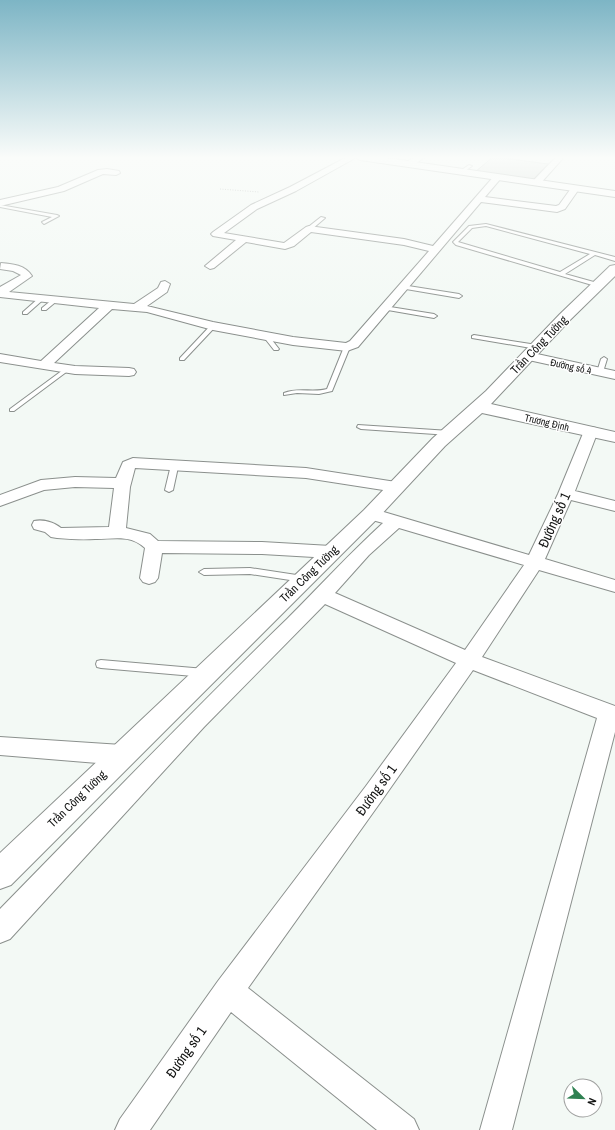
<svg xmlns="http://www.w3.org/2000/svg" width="615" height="1130" font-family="'Archivo Narrow',sans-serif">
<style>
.building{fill:#cdd2ce;stroke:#909592}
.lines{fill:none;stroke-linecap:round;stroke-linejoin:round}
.lane-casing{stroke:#8b908d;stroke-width:2}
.street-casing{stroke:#8b908d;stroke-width:2}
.secondary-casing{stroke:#8b908d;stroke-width:2}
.path{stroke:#9ea29f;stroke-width:1;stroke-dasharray:1 1.5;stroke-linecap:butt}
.lane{fill:#fff;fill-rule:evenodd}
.street{fill:#fff;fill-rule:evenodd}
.secondary{fill:#fff;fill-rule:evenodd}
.labels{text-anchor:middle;stroke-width:3;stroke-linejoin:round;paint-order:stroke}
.far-street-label{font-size:10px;fill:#121312;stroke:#fff}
.street-label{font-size:12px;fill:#121312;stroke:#fff}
.near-street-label{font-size:14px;fill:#121312;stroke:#fff}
</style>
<rect width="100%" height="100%" fill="#f3f9f5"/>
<!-- building -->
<path class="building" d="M493,157H496L548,164L533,180L475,172Z"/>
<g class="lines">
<!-- lane casing -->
<g class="lane-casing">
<path id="lane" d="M469,165L472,166L462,173H460V171Z
M0,205L57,215L59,216L44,224L42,222L52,217L0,207Z
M321,217L325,218L311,230H307V228Z
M486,224L615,257V261L595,255L565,274L601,284L602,285L599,287L456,245L453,242L469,226ZM486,226L590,254L560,272L458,242L472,228Z
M402,285L459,294L462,296L459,298L400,288L399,287Z
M40,297L45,298L27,314H23V312Z
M53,299L58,300L46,310H42V308Z
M384,306L434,314L437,316L434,318L382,309L381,308Z
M211,325L216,326L184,360H180V358Z
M264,335H268L279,349L278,350H274L263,336Z
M474,335L537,345L540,347L537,349L472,338V336Z
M347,345L350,347L332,391L319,394L297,393L284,395V393C298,387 313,393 327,389L344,347Z
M604,357L607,359L603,372L598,373L597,372L601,359Z
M67,367L70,369L69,370L14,411H10V409Z
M358,425L450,431L454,433L450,435L361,429L357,427Z
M171,465H174L178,467L173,490L169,492L165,490Z
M250,568L303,576L308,579L303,582L250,574L204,575L199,572L204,569Z
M101,660L205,669L209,670L210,673L209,676L205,677L101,668L97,667L96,664L97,661Z"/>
</g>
<!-- street casing -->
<g class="street-casing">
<path id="street" d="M347,157H357L296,191L257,209L224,233L284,243L306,227L309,226L404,239L433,246L495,175H498L502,177L485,197L556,206L559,205L572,187L575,186L579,189L565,209L557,212L481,202L358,347L347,351L293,345L213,330L147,312L112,309L54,363L75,366L129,368L134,369L136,372L134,375L129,376L75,374L0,362V354L41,361L99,308L0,297V287L21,275L13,271L0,269L1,263C13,264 25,265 32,276L9,292L134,304L158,288L161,282L165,281L170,284L167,292L147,306L213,322L293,337L346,343L350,341L429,251L404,245L311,232L294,246L285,249L246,242L214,268L210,269L205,266L236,240L213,236L211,234L213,232L251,205L290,187Z
M415,157H425L412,166H406V162Z
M556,157H564L539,185H533L532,183L533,181Z
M107,169L119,171L120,173L116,175L103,174L64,191L0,206V200L58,187L98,170Z
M528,352L615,371V379L524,359L522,356L524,353Z
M591,427L596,428L598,431L575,491L615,501V511L571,500L545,559L615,580V592L539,570L482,657L615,706V732L512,1130H480L597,718L473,670L382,800L248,988L414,1119L419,1130H377L231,1012L150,1130H115L120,1119L218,981L366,786L456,663L325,604L204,727L10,939L0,943V909C95,812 189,714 287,619C319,587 350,553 383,523L365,518L363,514L365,510L371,509L377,510L529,555L558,494L584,431L586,428ZM399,528L524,565L465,650L335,593L369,555Z
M133,458L306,468L396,482L402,484L404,487L402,490L396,492L306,478L135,468L130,487L126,528L150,534L158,541L262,542L331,546L337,548L340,552L337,556L331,558L262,554L162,553L158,578L155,582L149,584L143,582L140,578L145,548C130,534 114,539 95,539C82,540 69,539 57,538L51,537L45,532L34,529L32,525L34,521C43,519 54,522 61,528L109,527L114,488L75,487L44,490L0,506V495L41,480L75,477L116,478L123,462Z
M0,737L122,745L130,748L133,755L130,762L122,765L0,755Z"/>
</g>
<!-- secondary casing -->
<g class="secondary-casing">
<path id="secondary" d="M355,157H380L615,191V197L360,160Z
M615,265V276L570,320L491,404L615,432V442L482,413L445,446L378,518L11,885L0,889V853L364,510L433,438L486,391L560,314L610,266Z"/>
</g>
<!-- path -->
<path class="path" d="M220,189L259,192"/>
<!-- lane -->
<use href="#lane" class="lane"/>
<!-- street -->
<use href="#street" class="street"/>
<!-- secondary -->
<use href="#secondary" class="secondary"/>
</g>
<!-- sky -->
<linearGradient id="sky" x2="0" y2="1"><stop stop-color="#7db5c5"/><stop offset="0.5" stop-color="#fafcfa"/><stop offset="1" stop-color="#fafcfa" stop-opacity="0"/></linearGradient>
<rect width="615" height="315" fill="url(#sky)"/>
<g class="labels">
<!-- far-street labels -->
<g class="far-street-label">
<text transform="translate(571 366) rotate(12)" y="4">Đường số 4</text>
<text transform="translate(547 422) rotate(13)" y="4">Trương Định</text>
</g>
<!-- street labels -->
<g class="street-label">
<text transform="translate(539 345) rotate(-46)" y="4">Trần Công Tường</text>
<text transform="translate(309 574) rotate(-44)" y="4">Trần Công Tường</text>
<text transform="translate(77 799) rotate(-44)" y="4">Trần Công Tường</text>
</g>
<!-- near-street labels -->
<g class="near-street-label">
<text transform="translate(554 520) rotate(-66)" y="5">Đường số 1</text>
<text transform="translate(376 790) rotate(-54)" y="5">Đường số 1</text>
<text transform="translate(186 1052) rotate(-55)" y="5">Đường số 1</text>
</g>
</g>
<!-- north arrow -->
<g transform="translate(583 1098) rotate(113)"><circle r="19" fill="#ffffff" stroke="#a0a1a0"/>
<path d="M0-3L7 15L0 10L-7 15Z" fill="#2f8152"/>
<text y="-6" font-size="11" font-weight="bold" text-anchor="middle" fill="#121312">N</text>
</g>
</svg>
